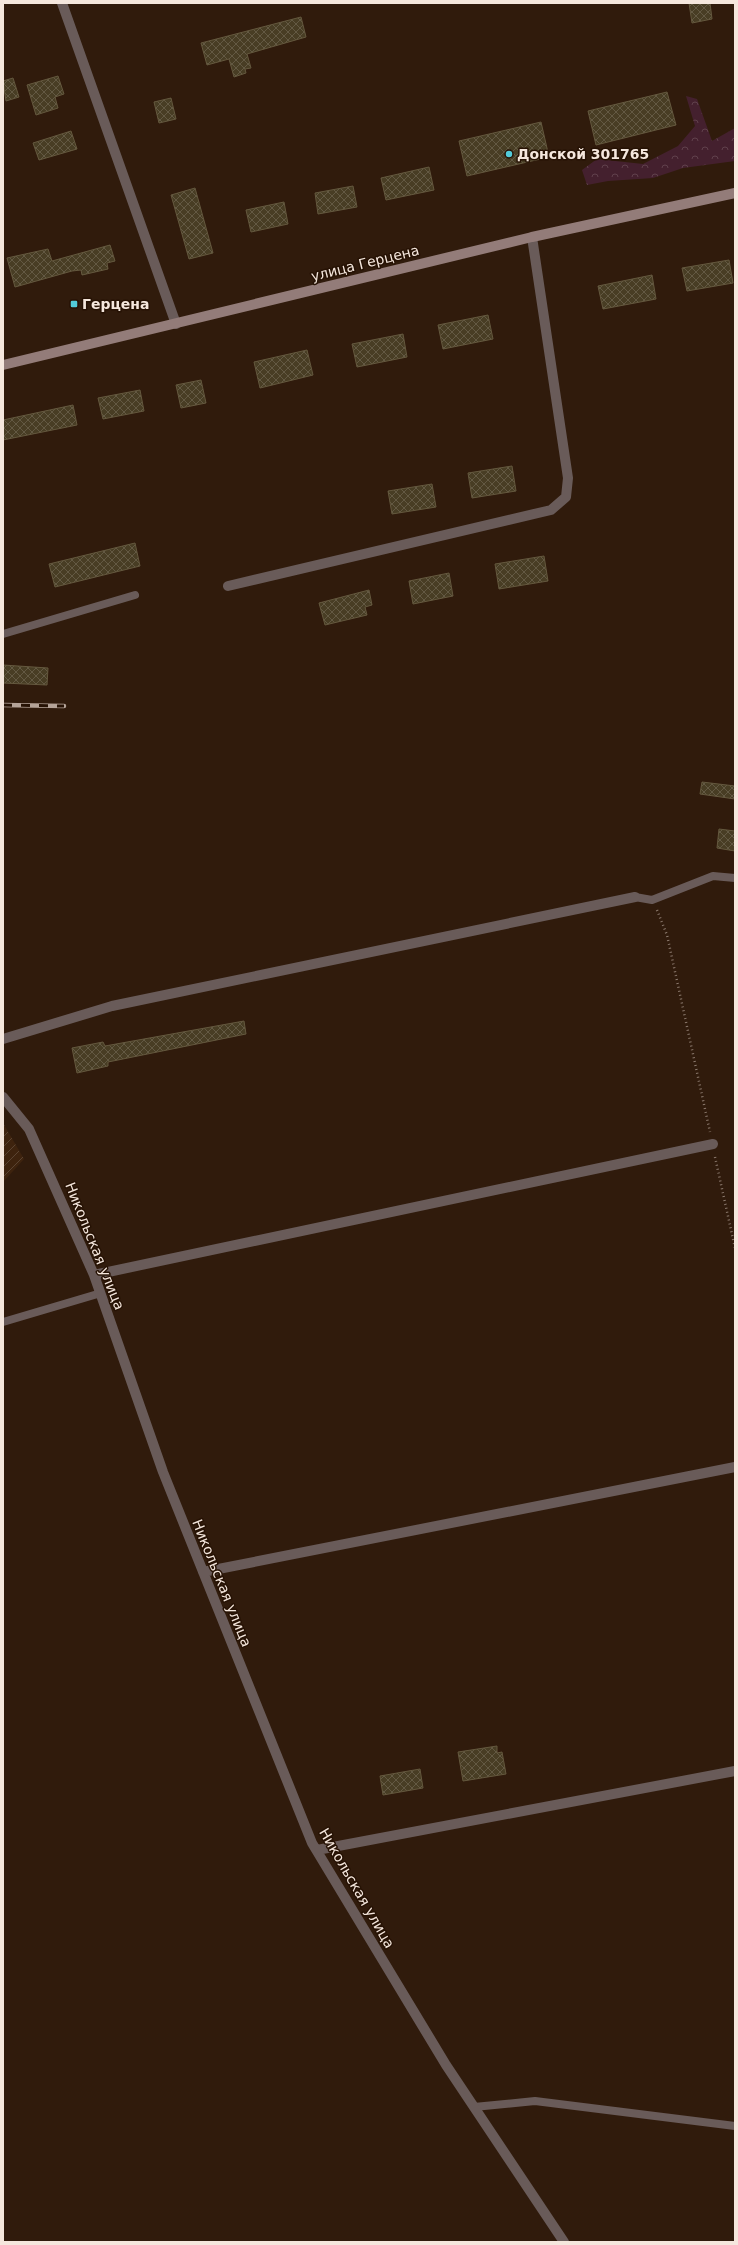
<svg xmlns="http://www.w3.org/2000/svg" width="738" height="2245" font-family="'DejaVu Sans',sans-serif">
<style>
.industrial{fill:url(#industrial-furrows)}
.forest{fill:url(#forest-crowns)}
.building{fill:url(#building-cross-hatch);stroke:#64583e}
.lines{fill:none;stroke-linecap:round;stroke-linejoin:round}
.path{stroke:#89776b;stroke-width:2.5;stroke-dasharray:1 3;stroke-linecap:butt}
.lane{stroke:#695b59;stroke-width:8}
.street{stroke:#695b59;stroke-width:10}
.secondary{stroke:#937c79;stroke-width:10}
.rail-casing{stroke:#b4a398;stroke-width:4.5}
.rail{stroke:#261204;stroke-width:3;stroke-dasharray:9;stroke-linecap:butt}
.poi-dot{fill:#52cbd9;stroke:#261204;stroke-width:1.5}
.labels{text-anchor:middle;stroke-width:3;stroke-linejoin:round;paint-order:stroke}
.poi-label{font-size:14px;font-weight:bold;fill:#f5e7dd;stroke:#261204;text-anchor:start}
.street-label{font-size:14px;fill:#f5e7dd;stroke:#261204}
</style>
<defs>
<pattern id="industrial-furrows" width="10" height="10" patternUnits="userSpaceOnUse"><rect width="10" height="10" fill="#3e230e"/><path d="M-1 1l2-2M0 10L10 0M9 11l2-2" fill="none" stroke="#5a4331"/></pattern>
<pattern id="forest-crowns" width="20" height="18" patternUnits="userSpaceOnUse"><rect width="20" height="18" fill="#44202e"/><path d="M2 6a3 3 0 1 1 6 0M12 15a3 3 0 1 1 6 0" fill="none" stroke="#60404c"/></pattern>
<pattern id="building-cross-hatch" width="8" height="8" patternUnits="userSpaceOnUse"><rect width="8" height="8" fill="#483d24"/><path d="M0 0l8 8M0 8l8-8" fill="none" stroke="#635943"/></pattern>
</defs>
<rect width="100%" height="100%" fill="#301b0c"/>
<!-- industrial -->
<path class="industrial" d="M3,1123L24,1159L3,1182Z"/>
<!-- forest -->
<path class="forest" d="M686,96L697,99L712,141L735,128V161L683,168L653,178L608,181L587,185L582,170L597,159L643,164L678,146L695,126Z"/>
<!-- building -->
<path class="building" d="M689,3H710L712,19L692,23Z
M301,17L306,37L247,54L251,68L245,69L246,73L234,77L229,59L207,65L201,43Z
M58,76L64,94L55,97L58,108L36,115L27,85Z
M13,78L19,97L6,101L3,81Z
M667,92L676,125L596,145L588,111Z
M171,98L176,119L159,123L154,102Z
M541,122L549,157L467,176L459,141Z
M71,131L77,149L39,160L33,143Z
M429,167L434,190L386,200L381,178Z
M353,186L357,207L318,214L315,193Z
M195,188L213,253L189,259L171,195Z
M284,202L288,224L251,232L246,210Z
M110,245L115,261L107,263L108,269L82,275L81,270L72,271L15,287L7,258L48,249L52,261Z
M729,260L733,283L687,291L682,268Z
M652,275L656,299L603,309L598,286Z
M488,315L493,339L443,349L438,325Z
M403,334L407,357L357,367L352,344Z
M307,350L313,375L260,388L254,362Z
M201,380L206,403L181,408L176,385Z
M140,390L144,411L103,419L98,398Z
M73,405L77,425L3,440V420Z
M512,466L516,491L472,498L468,473Z
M432,484L436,507L392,514L388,491Z
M135,543L140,566L55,587L49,564Z
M544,556L548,581L499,589L495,564Z
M449,573L453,596L413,604L409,581Z
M369,590L372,605L365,607L367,615L325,625L319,603Z
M3,665L48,668L47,685L3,683Z
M702,782L735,786V799L700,794Z
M719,829L735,831V851L717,848Z
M244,1021L246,1034L108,1062V1066L77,1073L72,1048L103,1042L105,1046Z
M497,1746V1753L502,1752L506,1774L463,1781L458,1752Z
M420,1769L423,1788L383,1795L380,1776Z"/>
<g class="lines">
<!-- path -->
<path class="path" d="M657,910L667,935L710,1132
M715,1157L735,1248"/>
<!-- lane -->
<path class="lane" d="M3,634L135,595
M635,897L652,900L713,876L735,878
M3,1322L101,1293
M474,2107L535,2101L735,2126"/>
<!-- street -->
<path class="street" d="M62,3L176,324
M228,586L551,510L566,497L568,478L532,237
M3,1039L112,1006L635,897
M3,1097L29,1129L94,1275L163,1472L312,1843L446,2065L564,2242
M94,1275L713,1144
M203,1572L735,1467
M317,1850L735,1771"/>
<!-- secondary -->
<path class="secondary" d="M3,365L532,237L735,193"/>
<!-- rail casing -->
<g class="rail-casing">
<path id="rail" d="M3,705L64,706"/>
</g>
<!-- rail -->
<use href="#rail" class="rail"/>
</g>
<!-- markers -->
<g class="poi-dot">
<circle cx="509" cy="154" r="4"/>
<rect x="70" y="300" width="8" height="8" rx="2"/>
</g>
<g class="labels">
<!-- poi labels -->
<g class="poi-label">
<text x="517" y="159">Донской 301765</text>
<text x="82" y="309">Герцена</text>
</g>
<!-- street labels -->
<g class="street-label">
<text transform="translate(365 263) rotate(-14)" y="5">улица Герцена</text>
<text transform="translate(95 1246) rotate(68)" y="5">Никольская улица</text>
<text transform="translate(222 1583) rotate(68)" y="5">Никольская улица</text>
<text transform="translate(357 1888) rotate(60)" y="5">Никольская улица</text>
</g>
</g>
<!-- border -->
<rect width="738" height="2245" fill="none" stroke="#f5e7dd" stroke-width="8"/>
</svg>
